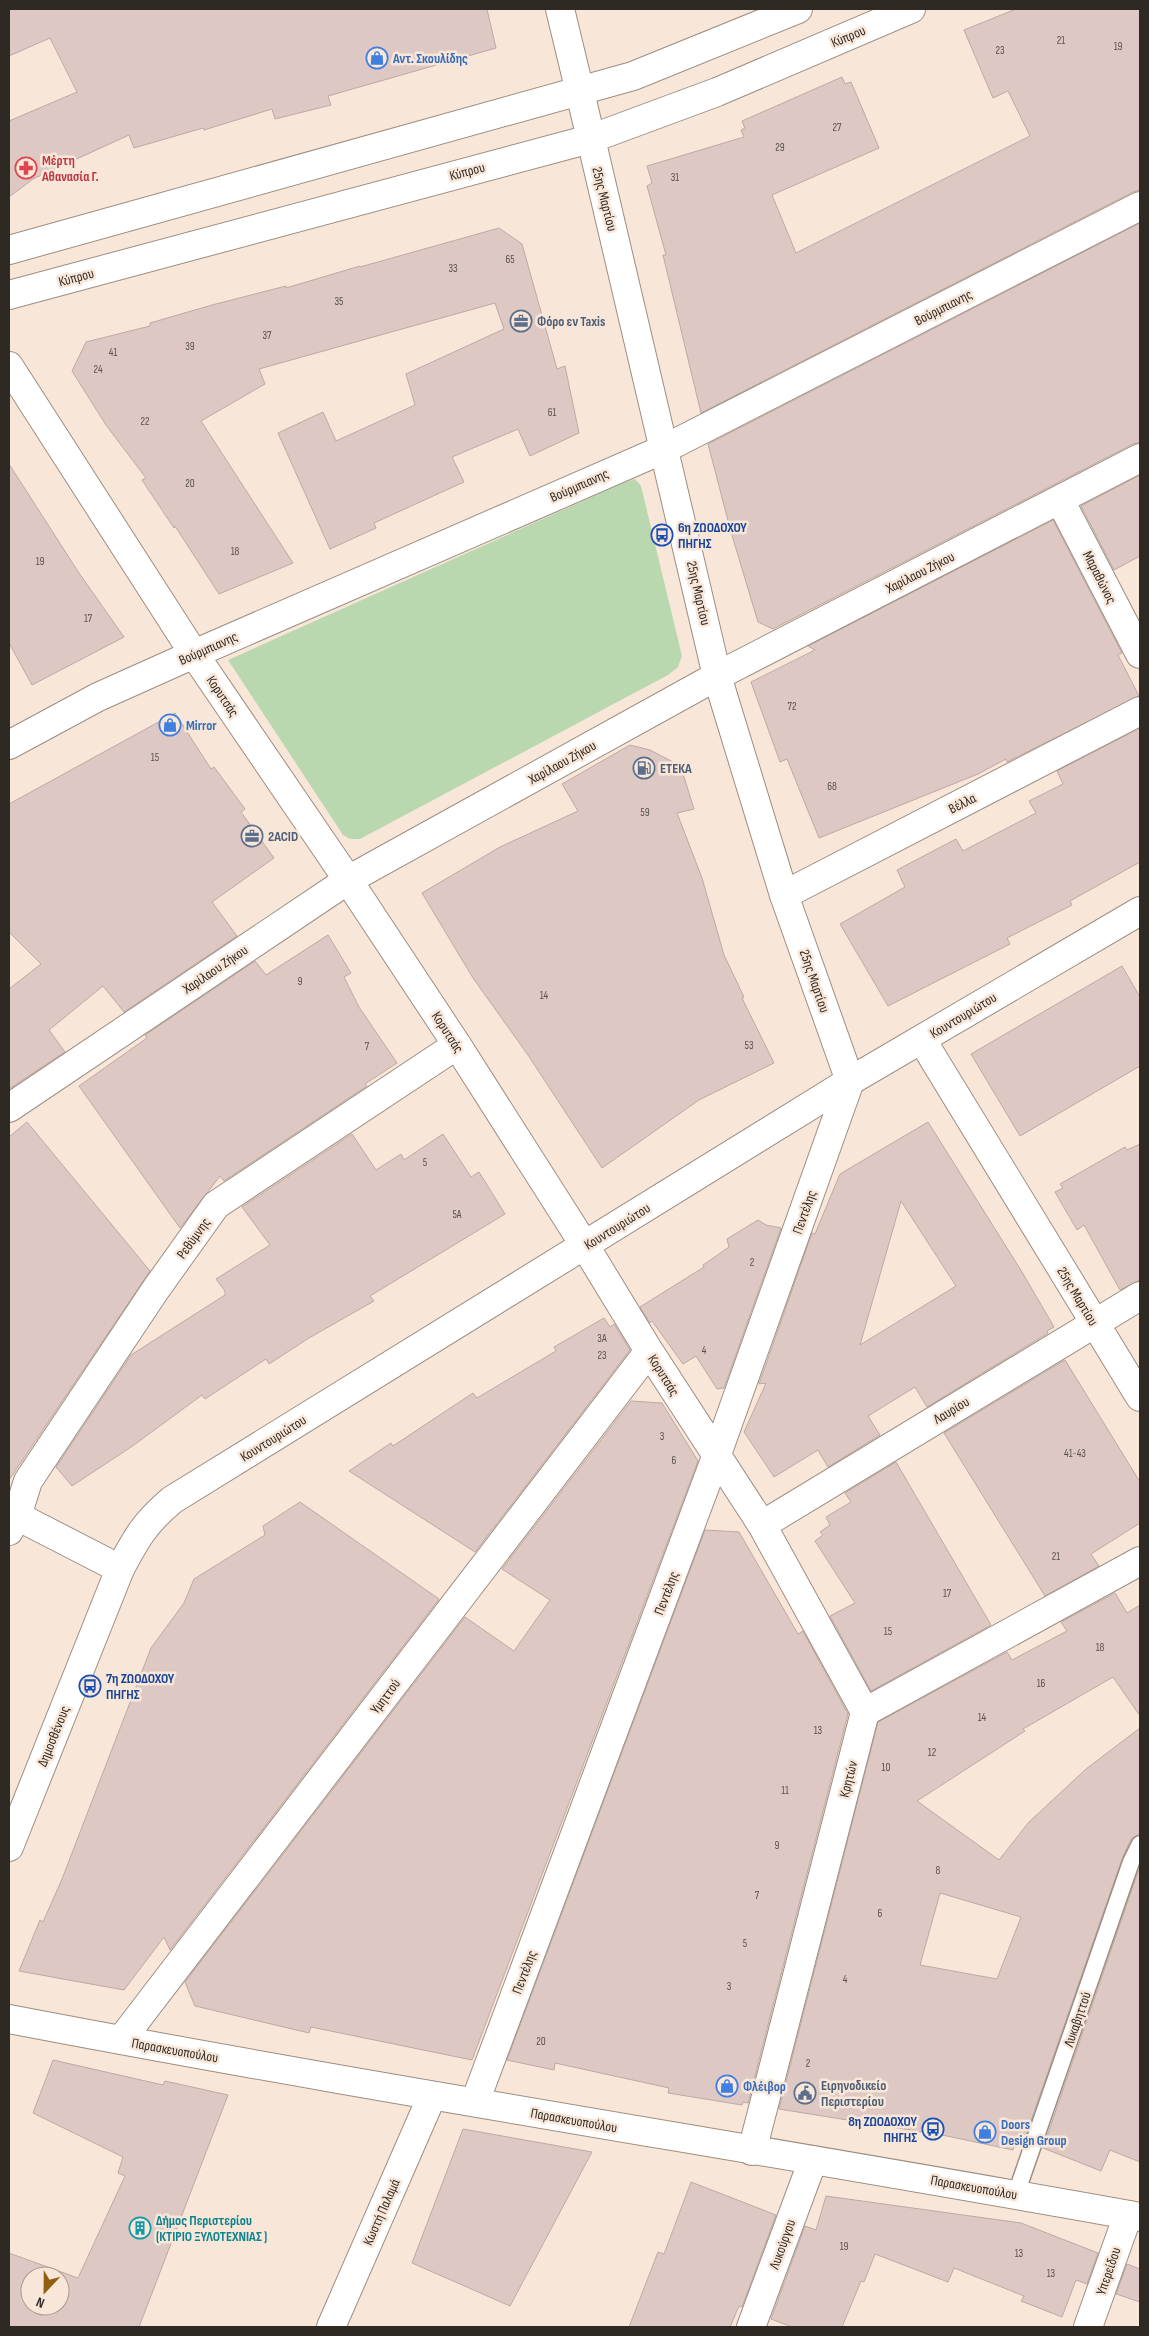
<svg xmlns="http://www.w3.org/2000/svg" width="1149" height="2336" font-family="'Sofia Sans Condensed',sans-serif">
<style>
.green{fill:#b9d8af}
.building{fill:#dec8c3;stroke:#bea8a4;fill-rule:evenodd}
.lines{fill:none;stroke-linecap:round;stroke-linejoin:round}
.service-casing{stroke:#9d8e81;stroke-width:19}
.minor-casing{stroke:#9d8e81;stroke-width:30}
.tertiary-casing{stroke:#9d8e81;stroke-width:30}
.service{stroke:#fff;stroke-width:16}
.minor{stroke:#fff;stroke-width:28}
.tertiary{stroke:#fff;stroke-width:28}
.labels{text-anchor:middle;stroke-width:5;stroke-linejoin:round;paint-order:stroke}
.number-label{font-size:11px;fill:#5b514c}
.street-label{font-size:14px;fill:#2f2924;stroke:#f8e7d9}
.shop-label{font-size:14px;font-weight:bold;fill:#366cbe;stroke:#f8e7d9;text-anchor:start}
.health-label{font-size:14px;font-weight:bold;fill:#be3a42;stroke:#f8e7d9;text-anchor:start}
.service-label{font-size:14px;font-weight:bold;fill:#4e5e75;stroke:#f8e7d9;text-anchor:start}
.transit-label{font-size:14px;font-weight:bold;fill:#164399;stroke:#f8e7d9;text-anchor:start}
.culture-label{font-size:14px;font-weight:bold;fill:#0d838f;stroke:#f8e7d9;text-anchor:start}
</style>
<rect width="100%" height="100%" fill="#f8e7d9"/>
<!-- green -->
<path class="green" d="M635,479L641,486L682,656L678,667L668,675L360,839H350L343,835L228,660L623,483Z"/>
<!-- building -->
<path class="building" d="M9,9H487L496,48L328,96L331,105L275,119L272,109L204,130L203,128L134,148L129,135L33,179L9,197V121L77,92L50,38L9,56Z
M1016,9H1140V190L1133,192L701,413L663,255H666L647,186L652,183L647,166L744,137L741,130L745,128L742,121L842,77L845,84L851,82L879,148L772,195L796,253L1030,136L1008,91L993,98L964,30Z
M1140,223V442L1133,444L773,629L758,622L731,532L708,444Z
M499,228L522,244L557,369L565,366L579,433L530,456L518,429L452,457L464,482L374,523L376,528L330,549L278,433L323,412L336,441L415,405L406,374L504,329L495,303L259,369L265,384L201,421L293,563L219,594L175,526L174,528L142,480L146,478L106,425L72,371L86,342L150,326V323L212,305L286,286V288L360,266V267Z
M9,464L79,573L124,637L32,685L9,643Z
M1140,475V556L1114,570L1081,506Z
M1053,520L1122,653L1118,655L1139,696L1007,762L1006,759L978,774L819,838L787,759L780,762L751,682L815,650L808,646Z
M175,713L211,769L214,767L245,809L241,812L274,858L212,902L237,936L124,1012L103,986L49,1030L65,1052L9,1089V989L41,964L9,932V804Z
M1140,728V862L1070,901L1072,905L1007,938L1010,944L888,1006L840,924L905,887L897,870L956,839L963,851L1036,813L1029,801L1063,784L1057,771Z
M630,745L650,750L673,762L684,777L694,809L677,813L702,878L724,955L744,997L742,998L774,1063L699,1100L602,1168L528,1055L473,978L422,893L500,847L578,811L562,784Z
M328,935L351,973L344,977L359,1007L397,1063L365,1084L367,1086L224,1181L220,1176L180,1228L79,1086L147,1038L145,1035L255,961L266,975Z
M1122,966L1140,997V1066L1020,1136L971,1054Z
M27,1122L150,1271L9,1480V1137Z
M928,1122L1022,1272L1054,1327L1047,1331L1048,1333L927,1407L915,1387L868,1416L880,1435L828,1467L818,1450L774,1477L744,1432L766,1383L759,1384L812,1233L815,1234L840,1174ZM901,1201L956,1286L860,1345Z
M352,1134L376,1170L401,1154L404,1160L443,1134L471,1177L479,1172L505,1214L370,1296L374,1301L309,1338L269,1364L266,1359L205,1399L202,1395L134,1445L72,1486L56,1467L131,1355L225,1295V1291L216,1279L270,1245L242,1207Z
M1140,1144V1280L1120,1290L1084,1225L1077,1230L1055,1192L1063,1188L1060,1184L1125,1147L1127,1150Z
M758,1220L766,1225L781,1228L724,1388L717,1389L696,1356L683,1364L652,1321L650,1323L640,1307L704,1267L703,1265L729,1247L727,1239Z
M604,1318L610,1327L614,1324L630,1350L475,1552L349,1471L391,1443L393,1446L473,1393L477,1398L556,1351L554,1347Z
M1065,1360L1140,1482V1523L1091,1554L1099,1566L1045,1596L944,1433Z
M631,1401L662,1403L698,1461L472,2060L311,2027L309,2033L195,2006L185,1982L465,1617L514,1651L550,1600L502,1569Z
M896,1462L991,1625L871,1691L830,1616L855,1603L815,1541L823,1535L820,1532L830,1525L826,1517L851,1502L845,1493Z
M300,1502L439,1599L170,1950L164,1937L124,1990L19,1971L40,1920L43,1922L62,1879L151,1648L184,1603L194,1579L265,1535L263,1526Z
M705,1530L739,1532L798,1634L803,1631L848,1714L748,2103L743,2102L742,2105L668,2093L669,2088L555,2063L554,2070L507,2060Z
M1115,1593L1127,1613L1140,1605V1716L1113,1677L1023,1729L1025,1731L917,1801L999,1860L1029,1822L1086,1769L1140,1728V1834L1131,1839L1122,1859L1024,2141L1017,2138L1013,2150L947,2136L779,2109L878,1722L1007,1652L1012,1660L1067,1631L1061,1622ZM940,1893L1021,1917L997,1979L920,1965Z
M1140,1866V2162L1110,2150L1101,2171L1043,2148Z
M53,2060L163,2085L165,2081L228,2095L139,2327H9V2253L78,2278L125,2176L118,2173L123,2157L33,2113ZM30,2276H60V2306H30Z
M463,2129L592,2152L510,2306L412,2263Z
M691,2182L776,2215L742,2307L739,2306L730,2327H629L658,2252L664,2254Z
M826,2196L1021,2223L1098,2253L1087,2284L1076,2280L1062,2317L1021,2301L1024,2296L954,2268L948,2282L875,2254L864,2282L861,2281L842,2327H792L771,2319L805,2226L816,2230Z
M1127,2264L1140,2269V2302L1116,2294Z"/>
<g class="lines">
<!-- service casing -->
<g class="service-casing">
<path id="service" d="M1016,2194L1131,1862L1140,1844"/>
</g>
<!-- minor casing -->
<g class="minor-casing">
<path id="minor" d="M560,9L580,92
M9,366L194,654L348,880L457,1045L585,1246L649,1351L762,1525L865,1712
M1060,500L1140,654
M9,745L98,697L194,654L664,449L1140,206
M784,895L1140,711
M922,1040L1140,1397
M9,1108L348,880L717,676L1140,458
M17,1516L120,1569
M762,1525L1140,1296
M9,1531L17,1516L28,1481L156,1289L216,1205L457,1045
M121,2040L649,1351
M475,2102L716,1457L850,1081
M752,2151L865,1712L1140,1561
M331,2327L432,2096
M751,2327L813,2160
M1088,2327L1128,2215"/>
</g>
<!-- tertiary casing -->
<g class="tertiary-casing">
<path id="tertiary" d="M580,92L717,676L784,895L850,1081
M9,250L633,76L798,9
M9,295L590,139L717,92L911,9
M9,1847L120,1569C137,1537 144,1524 172,1500L850,1081L1140,911
M9,2019C385,2091 763,2149 1140,2217"/>
</g>
<!-- service -->
<use href="#service" class="service"/>
<!-- minor -->
<use href="#minor" class="minor"/>
<!-- tertiary -->
<use href="#tertiary" class="tertiary"/>
</g>
<!-- icons -->
<defs>
<g id="shop-ring" transform="scale(1.125)"><circle r="9.5" fill="#f8e7d9" stroke="#3f7fe0" stroke-width="1.5"/><path d="M-5-2.5h2.3a2.7 3.5 0 0 1 5.4 0H5L5.5 6h-11ZM-1.5-2.5h3a1.5 2.3 0 0 0-3 0Z" fill="#3f7fe0"/></g>
<g id="pharmacy-ring" transform="scale(1.125)"><circle r="9.5" fill="#f8e7d9" stroke="#e0444e" stroke-width="1.5"/><path d="M-2-6h4v4h4v4h-4v4h-4v-4h-4v-4h4Z" fill="#e0444e"/></g>
<g id="office-ring" transform="scale(1.125)"><circle r="9.5" fill="#f8e7d9" stroke="#5c6f8a" stroke-width="1.5"/><path d="M-6-3h4V-5.5h4V-3h4V5H-6ZM-1-4.5V-3h2v-1.5ZM-6 0V1H6V0Z" fill="#5c6f8a"/></g>
<g id="bus-ring" transform="scale(1.125)"><circle r="9.5" fill="#f8e7d9" stroke="#1a4fb4" stroke-width="1.5"/><path d="M-5-6H5V4H4V6H2V4H-2V6H-4V4H-5ZM-3.5-4V0h7V-4ZM-3.5 1.2v1.5H-2V1.2ZM2 1.2v1.5H3.5V1.2Z" fill="#1a4fb4"/></g>
<g id="fuel-ring" transform="scale(1.125)"><circle r="9.5" fill="#f8e7d9" stroke="#5c6f8a" stroke-width="1.5"/><path d="M-5.5-6h7V0h2V4h1.3V-2.5L3-4.5l.8-.8L6-3V5H2.5V1h-1V6h-7ZM-4.2-4.7v3.2H.2V-4.7Z" fill="#5c6f8a"/></g>
<g id="civic-ring" transform="scale(1.125)"><circle r="9.5" fill="#f8e7d9" stroke="#5c6f8a" stroke-width="1.5"/><path d="M-.6-6.5H3V-4.5H.6V-3L4-1V1h2V6H-6V1h2V-1L-.6-3ZM-1.2 2.5V6h2.4V2.5Z" fill="#5c6f8a"/></g>
<g id="building-ring" transform="scale(1.125)"><circle r="9.5" fill="#f8e7d9" stroke="#0f9aa8" stroke-width="1.5"/><path d="M-4-6H4V6H1V3H-1V6H-4ZM-2.5-4.3h1.7v1.8h-1.7ZM.8-4.3h1.7v1.8H.8ZM-2.5-1h1.7V.8h-1.7ZM.8-1h1.7V.8H.8Z" fill="#0f9aa8"/></g>
</defs>
<g fill-rule="evenodd">
<use href="#shop-ring" x="377" y="58"/>
<use href="#pharmacy-ring" x="26" y="168"/>
<use href="#office-ring" x="521" y="321"/>
<use href="#bus-ring" x="662" y="535"/>
<use href="#shop-ring" x="170" y="725"/>
<use href="#fuel-ring" x="644" y="768"/>
<use href="#office-ring" x="252" y="836"/>
<use href="#bus-ring" x="90" y="1686"/>
<use href="#shop-ring" x="727" y="2086"/>
<use href="#civic-ring" x="805" y="2093"/>
<use href="#bus-ring" x="933" y="2129"/>
<use href="#shop-ring" x="985" y="2132"/>
<use href="#building-ring" x="140" y="2228"/>
</g>
<g class="labels">
<!-- number labels -->
<g class="number-label">
<text x="1061" y="44">21</text>
<text x="1118" y="50">19</text>
<text x="1000" y="54">23</text>
<text x="837" y="131">27</text>
<text x="780" y="151">29</text>
<text x="675" y="181">31</text>
<text x="510" y="263">65</text>
<text x="453" y="272">33</text>
<text x="339" y="305">35</text>
<text x="267" y="339">37</text>
<text x="190" y="350">39</text>
<text x="113" y="356">41</text>
<text x="98" y="373">24</text>
<text x="552" y="416">61</text>
<text x="145" y="425">22</text>
<text x="190" y="487">20</text>
<text x="235" y="555">18</text>
<text x="40" y="565">19</text>
<text x="88" y="622">17</text>
<text x="792" y="710">72</text>
<text x="155" y="761">15</text>
<text x="832" y="790">68</text>
<text x="645" y="816">59</text>
<text x="300" y="985">9</text>
<text x="544" y="999">14</text>
<text x="749" y="1049">53</text>
<text x="367" y="1050">7</text>
<text x="425" y="1166">5</text>
<text x="457" y="1218">5Α</text>
<text x="752" y="1266">2</text>
<text x="602" y="1342">3Α</text>
<text x="704" y="1354">4</text>
<text x="602" y="1359">23</text>
<text x="662" y="1440">3</text>
<text x="1075" y="1457">41-43</text>
<text x="674" y="1464">6</text>
<text x="1056" y="1560">21</text>
<text x="947" y="1597">17</text>
<text x="888" y="1635">15</text>
<text x="1100" y="1651">18</text>
<text x="1041" y="1687">16</text>
<text x="982" y="1721">14</text>
<text x="818" y="1734">13</text>
<text x="932" y="1756">12</text>
<text x="886" y="1771">10</text>
<text x="785" y="1794">11</text>
<text x="777" y="1849">9</text>
<text x="938" y="1874">8</text>
<text x="757" y="1899">7</text>
<text x="880" y="1917">6</text>
<text x="745" y="1947">5</text>
<text x="845" y="1983">4</text>
<text x="729" y="1990">3</text>
<text x="541" y="2045">20</text>
<text x="808" y="2067">2</text>
<text x="844" y="2250">19</text>
<text x="1019" y="2257">13</text>
<text x="1051" y="2277">13</text>
</g>
<!-- street labels -->
<g class="street-label">
<text transform="translate(848 36) rotate(-23)" y="5">Κύπρου</text>
<text transform="translate(467 171) rotate(-15)" y="5">Κύπρου</text>
<text transform="translate(605 199) rotate(76)" y="5">25ης Μαρτίου</text>
<text transform="translate(76 277) rotate(-15)" y="5">Κύπρου</text>
<text transform="translate(943 307) rotate(-27)" y="5">Βούρμπιανης</text>
<text transform="translate(579 485) rotate(-24)" y="5">Βούρμπιανης</text>
<text transform="translate(920 572) rotate(-27)" y="5">Χαρίλαου Ζήκου</text>
<text transform="translate(1100 577) rotate(63)" y="5">Μαραθώνος</text>
<text transform="translate(699 593) rotate(77)" y="5">25ης Μαρτίου</text>
<text transform="translate(208 648) rotate(-24)" y="5">Βούρμπιανης</text>
<text transform="translate(223 696) rotate(56)" y="5">Κορυτσάς</text>
<text transform="translate(562 762) rotate(-29)" y="5">Χαρίλαου Ζήκου</text>
<text transform="translate(962 803) rotate(-27)" y="5">Βέλλα</text>
<text transform="translate(215 969) rotate(-34)" y="5">Χαρίλαου Ζήκου</text>
<text transform="translate(815 981) rotate(71)" y="5">25ης Μαρτίου</text>
<text transform="translate(963 1015) rotate(-31)" y="5">Κουντουριώτου</text>
<text transform="translate(448 1032) rotate(57)" y="5">Κορυτσάς</text>
<text transform="translate(804 1212) rotate(-70)" y="5">Πεντέλης</text>
<text transform="translate(617 1226) rotate(-32)" y="5">Κουντουριώτου</text>
<text transform="translate(193 1238) rotate(-54)" y="5">Ρεθύμνης</text>
<text transform="translate(1078 1296) rotate(59)" y="5">25ης Μαρτίου</text>
<text transform="translate(664 1375) rotate(58)" y="5">Κορυτσάς</text>
<text transform="translate(951 1410) rotate(-31)" y="5">Λαυρίου</text>
<text transform="translate(273 1438) rotate(-32)" y="5">Κουντουριώτου</text>
<text transform="translate(666 1593) rotate(-69)" y="5">Πεντέλης</text>
<text transform="translate(385 1696) rotate(-53)" y="5">Υμηττού</text>
<text transform="translate(53 1736) rotate(-68)" y="5">Δημοσθένους</text>
<text transform="translate(848 1779) rotate(-76)" y="5">Κρητών</text>
<text transform="translate(524 1972) rotate(-69)" y="5">Πεντέλης</text>
<text transform="translate(1077 2019) rotate(-71)" y="5">Λυκαβηττού</text>
<text transform="translate(175 2050) rotate(10)" y="5">Παρασκευοπούλου</text>
<text transform="translate(574 2120) rotate(10)" y="5">Παρασκευοπούλου</text>
<text transform="translate(974 2187) rotate(10)" y="5">Παρασκευοπούλου</text>
<text transform="translate(381 2212) rotate(-66)" y="5">Κωστή Παλαμά</text>
<text transform="translate(782 2244) rotate(-70)" y="5">Λυκούργου</text>
<text transform="translate(1108 2271) rotate(-71)" y="5">Υπερείδου</text>
</g>
<!-- shop labels -->
<g class="shop-label">
<text x="393" y="63">Αντ. Σκουλίδης</text>
<text x="186" y="730">Mirror</text>
<text x="743" y="2091">Φλέιβορ</text>
<text x="1001" y="2129">Doors<tspan x="1001" dy="16">Design Group</tspan></text>
</g>
<!-- health labels -->
<g class="health-label">
<text x="42" y="165">Μέρτη<tspan x="42" dy="16">Αθανασία Γ.</tspan></text>
</g>
<!-- service labels -->
<g class="service-label">
<text x="537" y="326">Φόρο εν Taxis</text>
<text x="660" y="773">ΕΤΕΚΑ</text>
<text x="268" y="841">2ACID</text>
<text x="821" y="2090">Ειρηνοδικείο<tspan x="821" dy="16">Περιστερίου</tspan></text>
</g>
<!-- transit labels -->
<g class="transit-label">
<text x="678" y="532">6η ΖΩΟΔΟΧΟΥ<tspan x="678" dy="16">ΠΗΓΗΣ</tspan></text>
<text x="106" y="1683">7η ΖΩΟΔΟΧΟΥ<tspan x="106" dy="16">ΠΗΓΗΣ</tspan></text>
<text x="917" y="2126" text-anchor="end">8η ΖΩΟΔΟΧΟΥ<tspan x="917" dy="16">ΠΗΓΗΣ</tspan></text>
</g>
<!-- culture labels -->
<g class="culture-label">
<text x="156" y="2225">Δήμος Περιστερίου<tspan x="156" dy="16">(ΚΤΙΡΙΟ ΞΥΛΟΤΕΧΝΙΑΣ )</tspan></text>
</g>
</g>
<!-- border -->
<rect width="1149" height="2336" fill="none" stroke="#2f2924" stroke-width="20"/>
<!-- north arrow -->
<g transform="translate(45 2291) rotate(202)"><circle r="24" fill="#f8e7d9" stroke="#a89b91"/>
<path d="M0-4L9 19L0 12L-9 19Z" fill="#925f10"/>
<text y="-8" font-size="14" font-weight="bold" text-anchor="middle" fill="#2f2924">N</text>
</g>
</svg>
